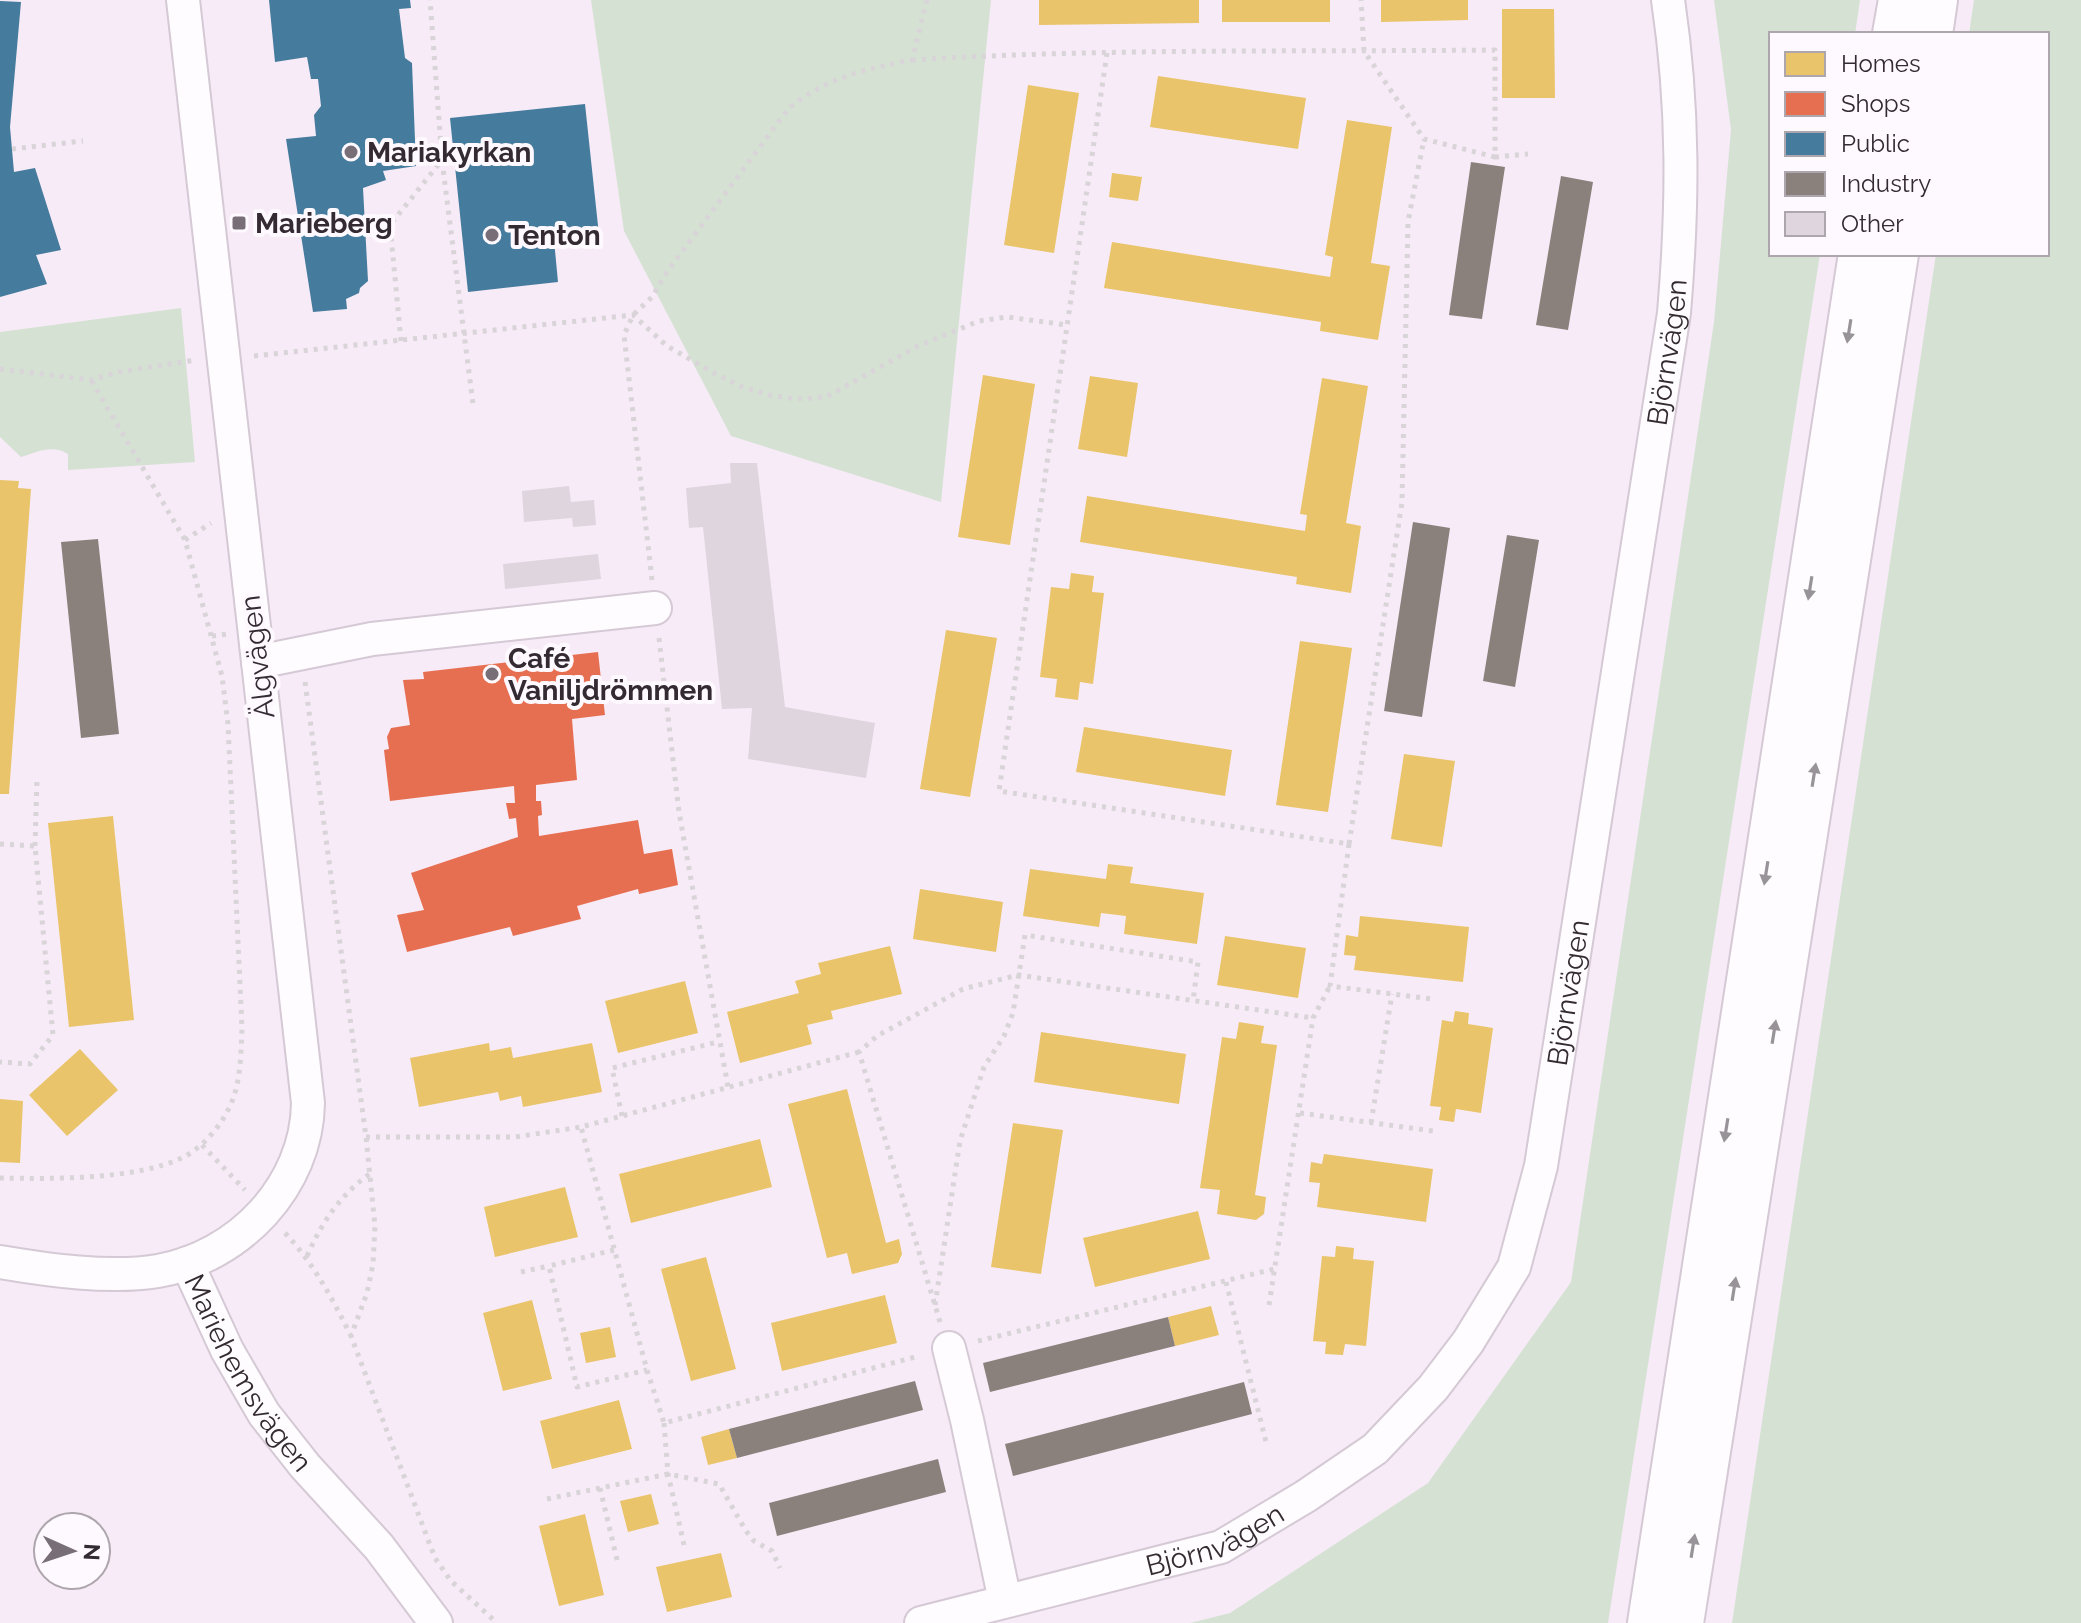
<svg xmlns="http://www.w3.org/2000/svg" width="2081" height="1623" font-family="Raleway,sans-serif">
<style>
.green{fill:#d5e2d3}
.homes{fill:#e9c46a}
.shops{fill:#e76f51}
.public{fill:#457b9d}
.industry{fill:#8a817c}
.building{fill:#dfd5df}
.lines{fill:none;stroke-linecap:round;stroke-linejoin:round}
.minor-casing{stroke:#d4c9d4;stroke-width:36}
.highway-casing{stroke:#d4c9d4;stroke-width:48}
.path{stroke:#d8d4d8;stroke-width:5;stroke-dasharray:4 6;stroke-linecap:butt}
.minor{stroke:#fefcfe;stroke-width:32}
.highway{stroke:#fefcfe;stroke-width:44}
.oneway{fill:#989398}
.poi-dot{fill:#786e77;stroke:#fef9fe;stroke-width:3}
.labels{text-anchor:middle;stroke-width:8;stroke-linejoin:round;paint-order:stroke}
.poi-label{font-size:28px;font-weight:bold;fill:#332a32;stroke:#fef9fe;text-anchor:start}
.street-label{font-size:28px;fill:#332a32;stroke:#fef9fe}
</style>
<rect width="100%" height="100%" fill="#f7ebf7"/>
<!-- green -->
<path class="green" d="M591,0H991L941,502L731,436L624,231Z
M1714,0H1860L1855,34H1771V254H1820L1608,1623H1190L1230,1613L1428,1483L1571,1282L1714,322L1731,130Z
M1974,0H2081V1623H1732L1936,254H2047V34H1969Z
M181,308L195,462L68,470V454C52,444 37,452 21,457L0,437V332Z"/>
<!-- homes -->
<path class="homes" d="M1039,0H1199V23L1039,25Z
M1222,0H1330V22H1222Z
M1381,0H1468V20L1381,22Z
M1502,9H1554L1555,98H1502Z
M1158,76L1306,98L1298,149L1150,127Z
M1028,85L1079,93L1054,253L1004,245Z
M1347,120L1392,127L1371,263L1390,266L1378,340L1320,331L1321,322L1104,288L1112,242L1330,277L1333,257L1325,255Z
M1112,173L1142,177L1138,201L1109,197Z
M983,375L1035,384L1010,545L958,537Z
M1090,376L1138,383L1127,457L1078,449Z
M1322,378L1368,386L1346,523L1361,526L1351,593L1296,584L1297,577L1080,542L1087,496L1305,531L1307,515L1300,514Z
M0,480L19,481L18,488L31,489L9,794H0Z
M1071,573L1094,576L1092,592L1104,593L1093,684L1080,682L1078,700L1055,697L1057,679L1040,677L1051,587L1069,589Z
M946,630L997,638L970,797L920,789Z
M1300,641L1352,648L1328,812L1276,805Z
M1084,727L1232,750L1225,796L1076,772Z
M1404,754L1455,761L1442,847L1391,839Z
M113,816L134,1020L69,1027L48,823Z
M1108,864L1133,867L1130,883L1204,893L1197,944L1124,934L1126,916L1101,913L1099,927L1023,916L1030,869L1106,879Z
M920,889L1003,902L996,952L913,939Z
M1360,916L1469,927L1463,982L1354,970L1356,956L1344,955L1346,935L1358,937Z
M1225,936L1306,948L1298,998L1217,985Z
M890,946L902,994L831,1011L833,1019L807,1025L812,1044L740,1063L727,1012L799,993L795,981L821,974L818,963Z
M685,981L698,1033L618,1053L605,1001Z
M1455,1011L1469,1013L1468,1024L1493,1028L1481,1113L1456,1109L1454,1122L1439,1120L1441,1107L1430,1106L1442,1020L1453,1022Z
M1239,1022L1264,1026L1261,1043L1277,1045L1255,1195L1266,1197L1264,1214L1256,1220L1217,1214L1220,1190L1200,1188L1222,1037L1236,1039Z
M1041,1032L1186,1054L1179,1104L1034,1082Z
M489,1043L490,1051L511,1047L513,1058L592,1043L602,1092L523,1107L521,1096L500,1101L498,1092L419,1107L410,1058Z
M80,1049L118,1090L67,1136L29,1095Z
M847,1089L886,1243L899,1239L902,1254L898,1263L852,1274L847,1253L827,1258L788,1104Z
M0,1099L23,1101L20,1163L0,1162Z
M1013,1123L1063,1130L1041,1274L991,1267Z
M760,1139L772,1187L631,1223L619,1174Z
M1324,1154L1433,1169L1426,1222L1317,1207L1320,1183L1309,1182L1311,1162L1322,1164Z
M565,1187L578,1237L495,1257L484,1207Z
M1198,1211L1210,1259L1095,1287L1083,1238Z
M1336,1246L1354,1248L1353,1259L1374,1261L1366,1346L1345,1344L1343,1355L1325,1354L1326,1342L1313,1341L1322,1256L1335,1257Z
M706,1257L736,1369L691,1381L661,1269Z
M885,1295L897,1343L782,1371L771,1323Z
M532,1300L552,1379L503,1391L483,1313Z
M1211,1306L1219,1335L1175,1346L1168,1317Z
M610,1327L616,1357L586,1363L580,1333Z
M619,1400L632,1449L552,1469L540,1421Z
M729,1429L737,1458L708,1465L701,1437Z
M651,1494L659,1524L628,1532L620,1501Z
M585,1514L604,1595L559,1606L539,1526Z
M721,1553L732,1597L667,1612L656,1567Z"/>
<!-- shops -->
<path class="shops" d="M598,652L605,715L572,719L577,780L536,785V801H541L542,815L538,816L539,836L638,820L644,854L672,849L678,885L639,894L638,889L577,906L581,919L513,936L510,927L407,952L397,915L424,910L411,873L518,837L516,818L509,819L506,803H515L514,786L390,801L384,750L389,749L387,737L391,728L410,725L403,680L424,679L423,672Z"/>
<!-- public -->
<path class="public" d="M269,0H410L411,8L399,9L405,58L412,63L416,166L383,171L386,180L363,188L368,281L360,288L359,293L346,299L347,309L313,312L286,139L316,136L314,115L321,106L318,79H311L307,57L275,62Z
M0,1L21,2L10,127L14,172L35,168L61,250L36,255L47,284L0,297Z
M585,104L599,235L554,240L558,282L468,292L450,118Z"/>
<!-- industry -->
<path class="industry" d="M1471,162L1505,167L1482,319L1449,315Z
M1561,176L1593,182L1568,330L1536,325Z
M1413,522L1450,528L1422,717L1384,711Z
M1507,535L1539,540L1515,687L1483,681Z
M98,539L119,734L81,738L61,542Z
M1168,1317L1175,1346L990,1392L983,1363Z
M915,1381L923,1410L737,1458L729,1429Z
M1244,1382L1252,1414L1013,1476L1005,1444Z
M938,1459L946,1492L777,1536L769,1503Z"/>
<!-- building -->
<path class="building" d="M730,463H757L785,707L875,723L866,778L748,759L752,708L722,709L703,527L689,528L686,488L731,483Z
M569,486L571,502L594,500L596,525L573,527L572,518L524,522L522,491Z
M598,554L601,579L505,589L503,564Z"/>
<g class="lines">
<!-- minor casing -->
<g class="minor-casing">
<g id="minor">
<path d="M258,662L372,639L655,608"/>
<path d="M0,1262C47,1270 110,1279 158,1271C239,1257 307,1186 308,1103L183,0"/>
<path id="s1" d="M187,1263L227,1350L264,1414L305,1466L379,1547L436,1623"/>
<path d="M949,1348L967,1420L1005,1601"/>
<path id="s2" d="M921,1623L1221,1547L1306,1496L1375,1449L1433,1388L1468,1342L1514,1267L1541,1166L1674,313C1683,206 1684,107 1668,0"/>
</g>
</g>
<!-- highway casing -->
<g class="highway-casing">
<path id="highway" d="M1895,34L1901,0
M1930,34L1935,0
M1650,1623L1861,254
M1681,1623L1896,254"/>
</g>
<!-- path -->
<path class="path" d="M1107,53L999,791L1349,844L1402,502L1408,222L1424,139
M912,60C1105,48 1301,52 1495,50V157L1424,139L1364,51L1361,0
M12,149L83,141
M1495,157L1528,154
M442,161L473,404
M401,341L390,225L442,160L430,0
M254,356L633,315L667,346L714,373L740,386L769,395L796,399L826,397L918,346L979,321L1007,317L1067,325
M0,369L91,380L118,372L196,360
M185,540L211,523
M652,580L624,335L633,315L652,297L667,272L788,109C825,78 865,69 912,60L927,0
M212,636L227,634
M659,638L679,812L728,1087
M305,682L366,1137L375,1226L373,1264L367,1293L351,1336L435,1558L451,1581L497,1623
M0,844L35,846L53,1035L30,1064L0,1062
M1349,844L1330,986L1432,999
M35,846L37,778
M859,1052L581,1127L647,1370L664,1423L919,1356
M1300,1113L1433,1131
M622,1116L612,1068L718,1042
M1371,1123L1392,994
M366,1137H515L581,1127
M202,1145L245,1190
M0,1178C52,1179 137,1180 184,1157C206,1145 226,1120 234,1096C241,1074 241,1050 242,1028L228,724L222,676L185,540L91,380
M285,1233C314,1264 332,1298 351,1336
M614,1250L549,1266L577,1387L647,1370
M307,1256C322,1222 340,1195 371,1173
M521,1272L549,1266
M1226,1282L1267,1446
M935,1305L960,1141L984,1067L1004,1036L1013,1013L1025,935L1198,962L1193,1001
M1269,1305L1313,1018L1330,986
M940,1322L859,1052L877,1036L963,989L1018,975L1313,1018
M978,1341L1274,1269
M664,1423L668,1474L684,1545
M600,1488L618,1564
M547,1499L668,1474L719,1484L746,1531L754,1541L772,1551L780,1568"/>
<!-- minor -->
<use href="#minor" class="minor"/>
<!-- highway -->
<use href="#highway" class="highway"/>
</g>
<!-- one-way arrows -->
<defs><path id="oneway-solid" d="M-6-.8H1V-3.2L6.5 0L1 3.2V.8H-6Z" transform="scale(2)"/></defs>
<g class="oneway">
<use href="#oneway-solid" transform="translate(1849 331) rotate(99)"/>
<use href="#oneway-solid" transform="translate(1810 588) rotate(99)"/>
<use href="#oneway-solid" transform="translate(1814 775) rotate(-81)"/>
<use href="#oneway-solid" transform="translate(1766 873) rotate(99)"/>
<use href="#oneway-solid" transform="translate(1774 1032) rotate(-81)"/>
<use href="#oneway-solid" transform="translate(1726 1130) rotate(99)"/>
<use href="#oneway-solid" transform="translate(1734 1289) rotate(-81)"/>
<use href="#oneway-solid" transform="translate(1693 1546) rotate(-81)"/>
</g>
<!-- markers -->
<g class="poi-dot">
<circle cx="351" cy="152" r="8"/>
<rect x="231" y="215" width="16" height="16" rx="4"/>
<circle cx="492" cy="235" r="8"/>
<circle cx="492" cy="674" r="8"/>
</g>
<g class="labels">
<!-- poi labels -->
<g class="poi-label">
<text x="367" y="162">Mariakyrkan</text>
<text x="255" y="233">Marieberg</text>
<text x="508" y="245">Tenton</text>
<text x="508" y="668">Café<tspan x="508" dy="32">Vaniljdrömmen</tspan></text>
</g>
<!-- street labels -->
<g class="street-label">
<text dy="10" stroke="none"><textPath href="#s2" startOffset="1650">Björnvägen</textPath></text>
<text transform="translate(257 657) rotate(-97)" y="10">Älgvägen</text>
<text dy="10" stroke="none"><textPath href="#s2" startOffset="1002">Björnvägen</textPath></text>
<text dy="10" stroke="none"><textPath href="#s1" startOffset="126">Mariehemsvägen</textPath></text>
<text dy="10" stroke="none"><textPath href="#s2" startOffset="306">Björnvägen</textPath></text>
</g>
</g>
<!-- legend -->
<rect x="1769" y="32" width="280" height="224" fill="#fef9fe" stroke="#ada6ac" stroke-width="2"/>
<rect x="1785" y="52" width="40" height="24" fill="#e9c46a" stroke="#ada6ac" stroke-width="2"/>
<text x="1841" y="72" font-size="24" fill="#332a32">Homes</text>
<rect x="1785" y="92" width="40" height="24" fill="#e76f51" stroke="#ada6ac" stroke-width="2"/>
<text x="1841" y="112" font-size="24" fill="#332a32">Shops</text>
<rect x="1785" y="132" width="40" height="24" fill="#457b9d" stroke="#ada6ac" stroke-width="2"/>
<text x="1841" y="152" font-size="24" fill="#332a32">Public</text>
<rect x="1785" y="172" width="40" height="24" fill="#8a817c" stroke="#ada6ac" stroke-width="2"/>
<text x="1841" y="192" font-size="24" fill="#332a32">Industry</text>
<rect x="1785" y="212" width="40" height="24" fill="#dfd5df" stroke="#ada6ac" stroke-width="2"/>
<text x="1841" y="232" font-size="24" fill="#332a32">Other</text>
<!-- north arrow -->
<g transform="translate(72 1551) rotate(93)"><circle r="38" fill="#fef9fe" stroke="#ada6ac" stroke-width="2"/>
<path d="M0-6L14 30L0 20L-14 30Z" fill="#786e77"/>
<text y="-12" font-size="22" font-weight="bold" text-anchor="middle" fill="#332a32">N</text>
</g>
</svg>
